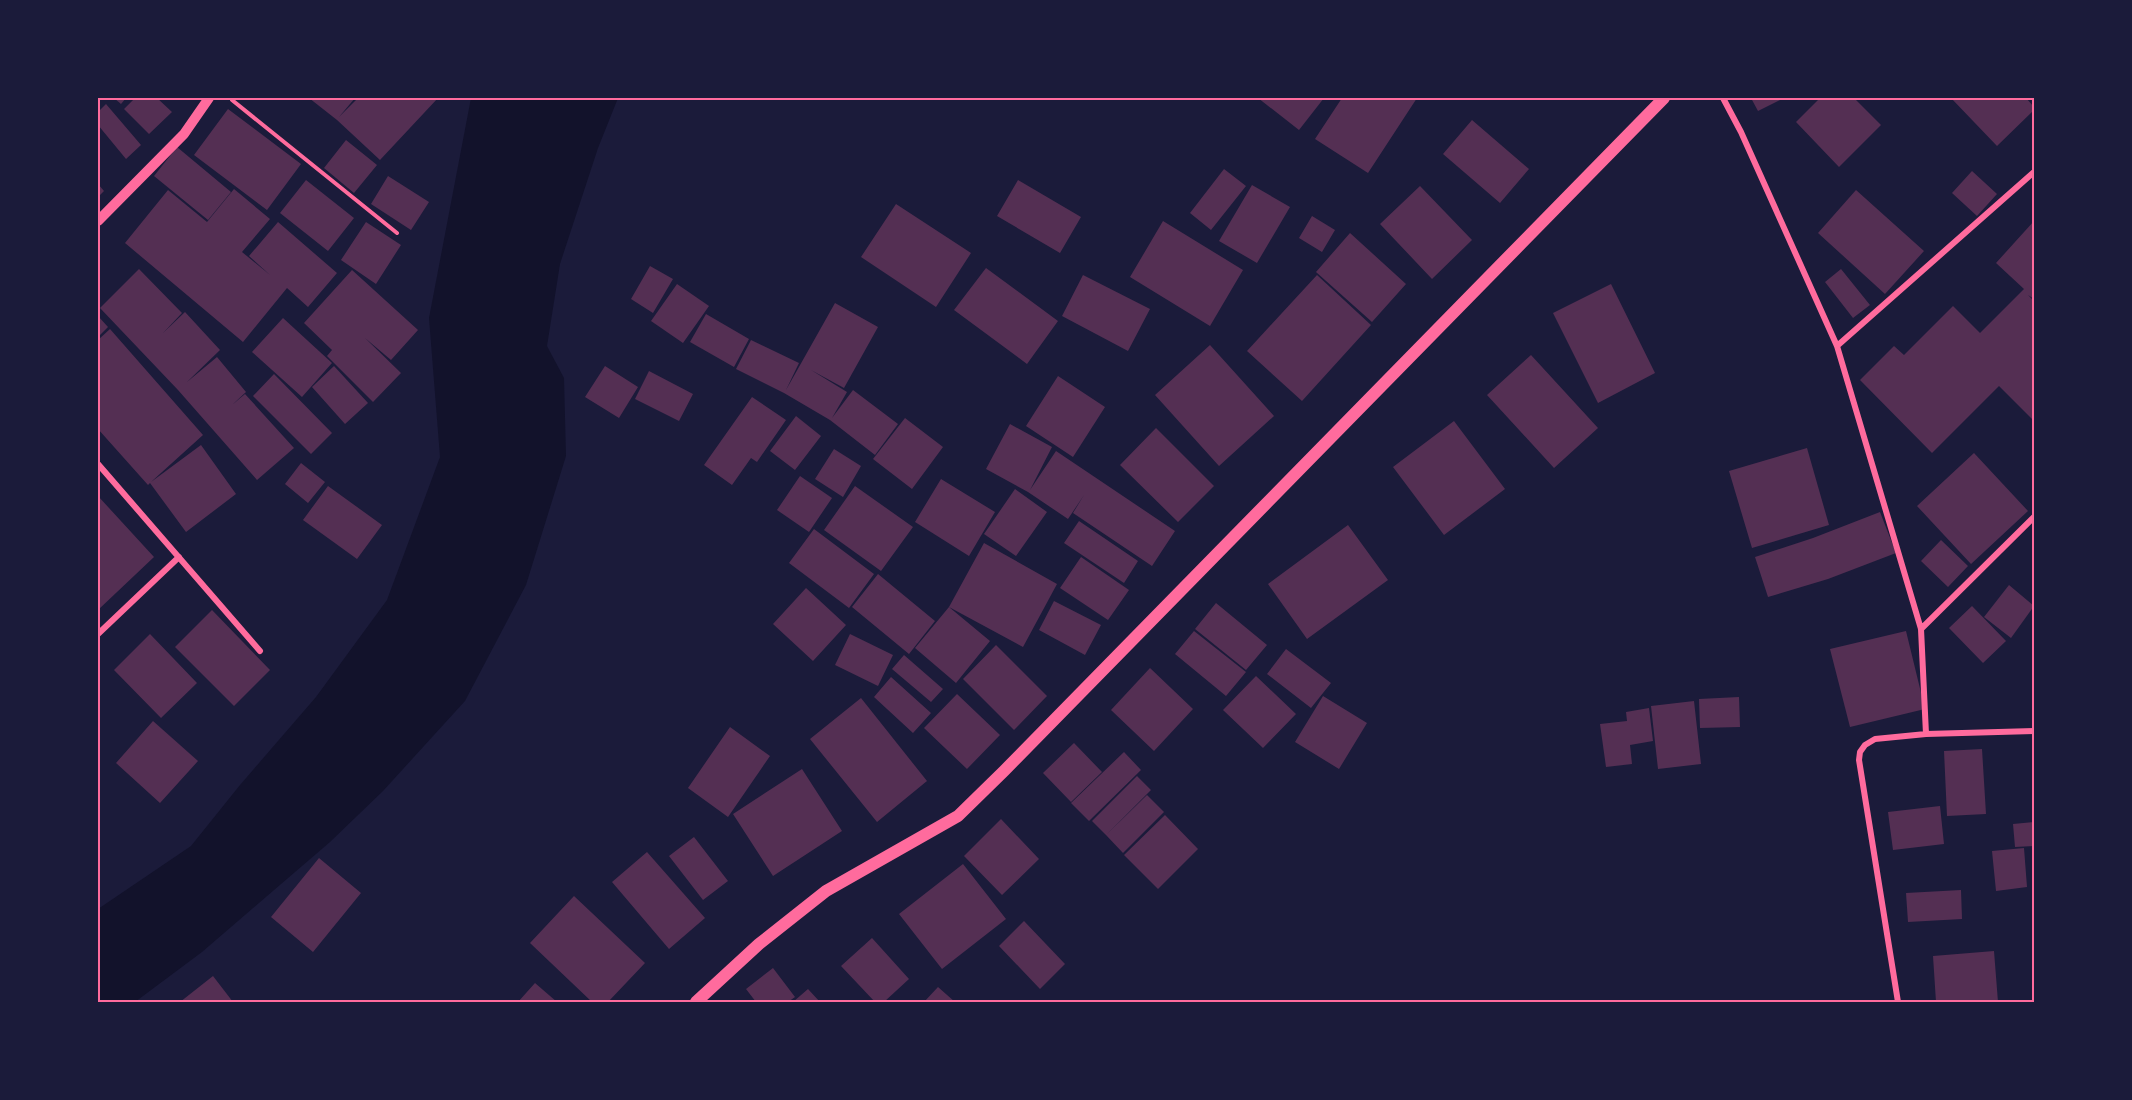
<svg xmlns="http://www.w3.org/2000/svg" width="2132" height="1100" font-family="Karla,sans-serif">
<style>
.water{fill:#12122b}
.building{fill:#542f53}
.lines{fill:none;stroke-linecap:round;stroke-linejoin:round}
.path{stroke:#ff6b9d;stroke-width:4}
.minor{stroke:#ff6b9d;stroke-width:6}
.tertiary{stroke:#ff6b9d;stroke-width:10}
.secondary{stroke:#ff6b9d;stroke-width:12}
.neatline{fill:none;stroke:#ff6b9d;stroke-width:2}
</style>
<rect width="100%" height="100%" fill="#1b1b3a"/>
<!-- water -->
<path class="water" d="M471,98H618L598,148L560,264L547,346L564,378L566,456L526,585L465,701L383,791L330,842L202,952L135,1002H98V909L191,846L240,785L316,697L387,600L440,457L429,318Z"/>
<!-- building -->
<path class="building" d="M114,98H126L121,104Z
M135,98H157L172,112L149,134L124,109Z
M309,98H355L339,117L358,98H438L380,160L337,120Z
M1258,98H1324L1299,130Z
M1342,98H1417L1368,173L1315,139Z
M1751,98H1784L1758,111Z
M1820,98H1854L1881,125L1839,167L1796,122Z
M1951,98H2026L2034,107V110L1997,146Z
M106,104L141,145L126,159L98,125V112Z
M228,109L301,164L267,210L194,155Z
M1472,120L1529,169L1500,203L1443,154Z
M346,140L377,165L354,193L324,168Z
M177,147L231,192L208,220L154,176Z
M1224,169L1246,186L1211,230L1190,213Z
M1972,171L1997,194L1977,216L1952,193Z
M388,176L429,202L411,230L371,204Z
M306,180L354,218L328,251L280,213Z
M1018,180L1081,217L1060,253L997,216Z
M98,184L104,191L98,197Z
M1252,185L1290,207L1257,263L1219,241Z
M1420,186L1472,240L1432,279L1380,224Z
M234,189L270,219L242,252L270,275L249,256L278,222L337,273L308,307L287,288L243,342L125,243L168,190L207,222Z
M1856,190L1924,251L1885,294L1818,233Z
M896,204L971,253L936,307L861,257Z
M1312,216L1335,230L1322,252L1299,238Z
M1163,221L1243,270L1210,326L1130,277Z
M2034,221V299L2028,295L2034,301V421L1999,386L1932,453L1860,380L1894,346L1904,355L1953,306L1980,333L2024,289L1996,263Z
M366,222L401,245L376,284L341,260Z
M1350,233L1406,284L1372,322L1316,272Z
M650,266L673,279L653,313L631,299Z
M986,268L1058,321L1027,364L954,310Z
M139,269L182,313L163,333L185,312L220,350L187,382L217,357L246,392L232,405L245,394L294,448L257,480L178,390L100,308Z
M1841,269L1870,305L1853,318L1825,282Z
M352,270L418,330L391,360L365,338L401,373L373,402L327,356L332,350L304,323Z
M1083,275L1150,309L1128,351L1062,316Z
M1317,275L1371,325L1302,401L1247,351Z
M677,284L709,306L683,343L651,321Z
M1611,284L1655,373L1598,403L1553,313Z
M835,303L878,327L844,388L811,370L847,392L832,418L853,390L898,424L875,455L830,420L784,393L736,369L751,340L799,363L786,390Z
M706,314L749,339L734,367L690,342Z
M98,316L108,327L98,337Z
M283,318L332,363L302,397L252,352Z
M110,329L203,435L151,482L201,445L236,494L186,532L150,483L148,485L98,429V340Z
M1210,345L1274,416L1219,466L1155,395Z
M1531,355L1598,428L1554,468L1487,395Z
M334,366L368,403L345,424L312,387Z
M605,366L638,387L619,418L585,397Z
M649,371L693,394L679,421L635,399Z
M274,374L332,433L311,454L253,396Z
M1058,376L1105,407L1073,457L1026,426Z
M752,397L786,420L757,462L751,458L732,485L704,465Z
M796,416L821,436L795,470L770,451Z
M905,418L943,447L912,489L873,459Z
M1454,421L1505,489L1444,535L1393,467Z
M1010,424L1052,447L1030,490L1056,451L1175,531L1152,566L1073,513L1084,495L1068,519L1028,492L986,469Z
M1156,428L1214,486L1178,522L1120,465Z
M1807,448L1829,525L1752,548L1729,471Z
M834,449L861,466L843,497L815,479Z
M1974,453L2028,511L1971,564L1917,506Z
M301,463L325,482L308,503L285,484Z
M800,476L832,498L809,532L777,510Z
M941,479L995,512L969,556L915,522Z
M328,486L382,525L357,559L303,520Z
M855,486L913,527L881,571L824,530Z
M1015,489L1047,512L1016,556L984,534Z
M98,496L154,557L98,610Z
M1880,512L1896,553L1828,579L1768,597L1755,557L1813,538Z
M1079,521L1138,561L1124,583L1064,543Z
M1348,525L1388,580L1307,639L1268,584Z
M814,529L874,574L849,608L789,563Z
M1941,540L1968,566L1948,587L1921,561Z
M984,543L1057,584L1023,647L949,607Z
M1081,557L1129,590L1108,620L1060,588Z
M878,574L935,621L909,654L852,607Z
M2009,585L2034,606L2011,638L1984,617Z
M806,588L846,625L813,661L773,624Z
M1054,601L1101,625L1085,655L1039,630Z
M1216,603L1267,645L1246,670L1195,629Z
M1972,606L2006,641L1983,663L1949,628Z
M949,607L990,641L956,683L915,648Z
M212,610L270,670L234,706L175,647Z
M1194,631L1246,672L1226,696L1175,654Z
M1906,631L1925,709L1850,727L1830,649Z
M150,634L197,683L161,718L114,670Z
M850,634L893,655L878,686L835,665Z
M996,645L1047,696L1014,730L963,679Z
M1286,649L1331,683L1311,708L1267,674Z
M904,655L943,689L931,702L892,669Z
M1150,668L1193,709L1154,751L1111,710Z
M1256,676L1296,714L1263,748L1223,710Z
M891,677L931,713L913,733L874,697Z
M957,694L1000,735L967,769L924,728Z
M1323,696L1367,723L1339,769L1295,742Z
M1739,697L1740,727L1700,728L1699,699Z
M861,698L927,781L877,822L810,739Z
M1694,701L1701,764L1658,769L1651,706Z
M1649,708L1653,741L1630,745L1632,764L1606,767L1600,724L1627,721L1626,712Z
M153,721L198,761L160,803L116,763Z
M730,727L770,756L728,817L688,788Z
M1074,743L1102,772L1071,802L1043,773Z
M1982,749L1986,814L1947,816L1944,751Z
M1124,752L1141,770L1089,821L1071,803Z
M802,769L842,831L773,876L733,814Z
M1137,776L1151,790L1106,835L1092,821Z
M1147,795L1164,812L1123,853L1106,835Z
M1940,806L1944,844L1893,850L1888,812Z
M1165,815L1198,849L1158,889L1124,855Z
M1001,819L1039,859L1002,895L964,856Z
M2034,822V846L2015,847L2013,824Z
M694,837L728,881L703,900L669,856Z
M2024,848L2027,887L1996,891L1992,851Z
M647,852L705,918L669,949L612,882Z
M319,858L361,893L313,952L271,917Z
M963,864L1006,919L942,969L899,914Z
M1961,890L1962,919L1908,922L1906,893Z
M574,896L645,963L608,1002H592L530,943Z
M1024,921L1065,964L1040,989L999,946Z
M872,938L909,979L884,1002H875L841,966Z
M1994,951L1998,1002H1936L1933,956Z
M773,968L795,997L788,1002H756L746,989Z
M213,976L233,1002H180Z
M535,983L557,1002H518Z
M938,987L955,1002H924Z
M808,989L820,1002H793Z"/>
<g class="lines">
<!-- path -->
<path class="path" d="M232,100L397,233"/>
<!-- minor -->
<path class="minor" d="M1723,98L1741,132L1837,346L1921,629L1926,734
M1837,346L2034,172
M98,464L260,651
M1921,629L2034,517
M98,634L179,557
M1898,1002L1859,760L1860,752L1865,745L1875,739L1926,734L2034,731"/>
<!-- tertiary -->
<path class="tertiary" d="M98,221L184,134L209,98"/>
<!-- secondary -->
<path class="secondary" d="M696,1002L759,944L826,891L958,816L1004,771L1664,98"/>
</g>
<!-- border -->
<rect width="2132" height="1100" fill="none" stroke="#1b1b3a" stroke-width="198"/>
<rect x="99" y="99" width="1934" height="902" class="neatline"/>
</svg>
